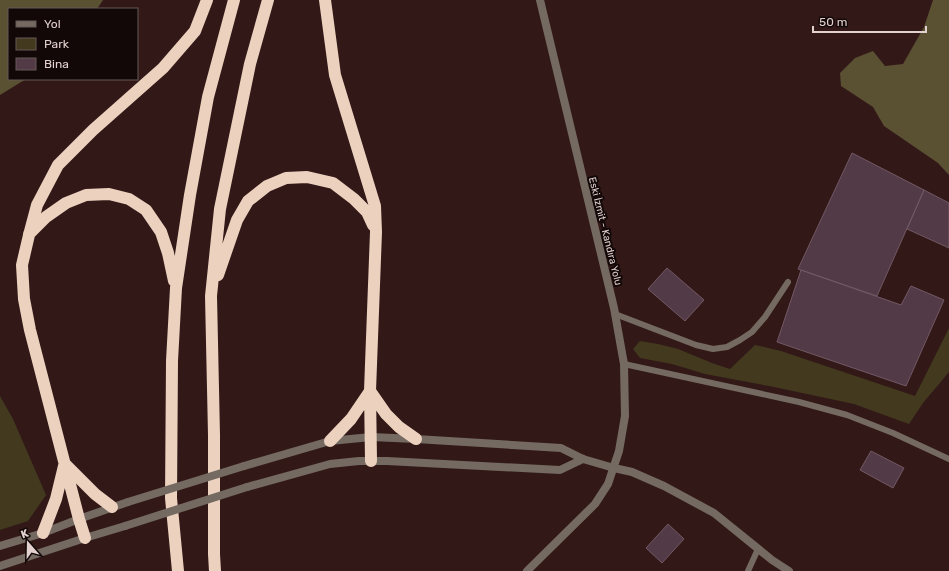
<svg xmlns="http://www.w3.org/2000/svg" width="949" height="571" font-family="Rubik,sans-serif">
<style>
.green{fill:#42391e}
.forest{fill:#5a5032}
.building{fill:#523a46;stroke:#725864}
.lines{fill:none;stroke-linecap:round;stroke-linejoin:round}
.lane{stroke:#746a62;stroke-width:6}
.street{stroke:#746a62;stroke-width:8}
.highway{stroke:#ebd1be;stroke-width:12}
.street-bridge{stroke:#746a62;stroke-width:8}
.labels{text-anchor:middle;stroke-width:4;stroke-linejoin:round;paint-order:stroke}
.street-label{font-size:10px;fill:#e3d1d0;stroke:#120807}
</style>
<rect width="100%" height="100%" fill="#321918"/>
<!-- green -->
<path class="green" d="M949,328V372L923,403L909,424L854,404L774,387L705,374L672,364L640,358L633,349L640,341L658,344L678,349L712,363L730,369L755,345L781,351L915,396Z
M0,396L13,419L46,495L28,521L0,530Z"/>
<!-- forest -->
<path class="forest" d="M0,0H103L97,9H9V79H26L0,95Z
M933,0H949V175L938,163L884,126L873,107L841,86L840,73L855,58L873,51L885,66L903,64L924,27Z"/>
<!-- building -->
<path class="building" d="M852,153L924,190L877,296L798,269Z
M924,190L949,203V248L907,229Z
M667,268L704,300L685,321L648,289Z
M801,270L901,305L911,286L944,300L906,386L777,342Z
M871,451L904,468L893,488L860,470Z
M668,524L684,539L662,563L646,548Z"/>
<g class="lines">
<!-- lane -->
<path class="lane" d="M615,314L696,345L713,349L727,347L740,340L752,332L765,317L788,282
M624,364L799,402L847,415L893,433L949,459
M748,571L758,549"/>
<!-- street -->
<path class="street" d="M244,466L330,441L371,437L416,439L561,448L583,459L614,468L632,472L664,486L714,513L772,560L789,571
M247,487L330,464L359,461H387L560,470L583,459
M0,546L43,533L79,519L128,502
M0,566L85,538L125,526
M527,571L595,504L608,484L619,451L625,416L624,364L614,308L540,0"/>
<!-- highway -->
<path class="highway" d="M325,0L335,75L375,206L376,232L370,391L371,461
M29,234L46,217L66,203L86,195L109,194L129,199L146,210L161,232L168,253L174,281
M218,275L237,220L248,201L267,186L286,178L307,177L333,183L354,199L367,212L373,225
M330,441L351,419L370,391L386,414L399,427L416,439
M65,464L95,494L112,507
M43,533L56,499L64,466
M85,538L79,519L30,330L24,299L22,265L29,235L37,205L58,165L93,130L163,68L195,31L207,0
M178,571L171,498L172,361L176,288L190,195L208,97L234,0
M215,571L214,554V435L211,296L220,209L250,64L268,0"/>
<!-- street-bridge -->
<path class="street-bridge" d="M128,502L244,466
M125,526L247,487"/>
</g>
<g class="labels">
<!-- street labels -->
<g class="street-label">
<text transform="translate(606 231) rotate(76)" y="4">Eski İzmit - Kandıra Yolu</text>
</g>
</g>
<!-- legend -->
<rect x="8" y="8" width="130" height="72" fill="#120807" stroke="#665857"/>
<rect x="16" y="21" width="20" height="6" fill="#746a62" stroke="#665857"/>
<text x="44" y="28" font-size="12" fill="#e3d1d0">Yol</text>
<rect x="16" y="38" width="20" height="12" fill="#42391e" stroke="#665857"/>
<text x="44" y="48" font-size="12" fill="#e3d1d0">Park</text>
<rect x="16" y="58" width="20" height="12" fill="#523a46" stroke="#665857"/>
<text x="44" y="68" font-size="12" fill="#e3d1d0">Bina</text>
<!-- north arrow -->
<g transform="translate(28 543) rotate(340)" stroke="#120807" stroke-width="3" paint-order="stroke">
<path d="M0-3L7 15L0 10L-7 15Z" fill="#e3d1d0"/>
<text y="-6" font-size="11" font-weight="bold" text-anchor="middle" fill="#e3d1d0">K</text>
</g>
<!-- scale -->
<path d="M813 26v6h113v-6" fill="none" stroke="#e3d1d0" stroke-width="2"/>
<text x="819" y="26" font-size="12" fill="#e3d1d0" stroke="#120807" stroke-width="3" paint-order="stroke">50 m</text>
</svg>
